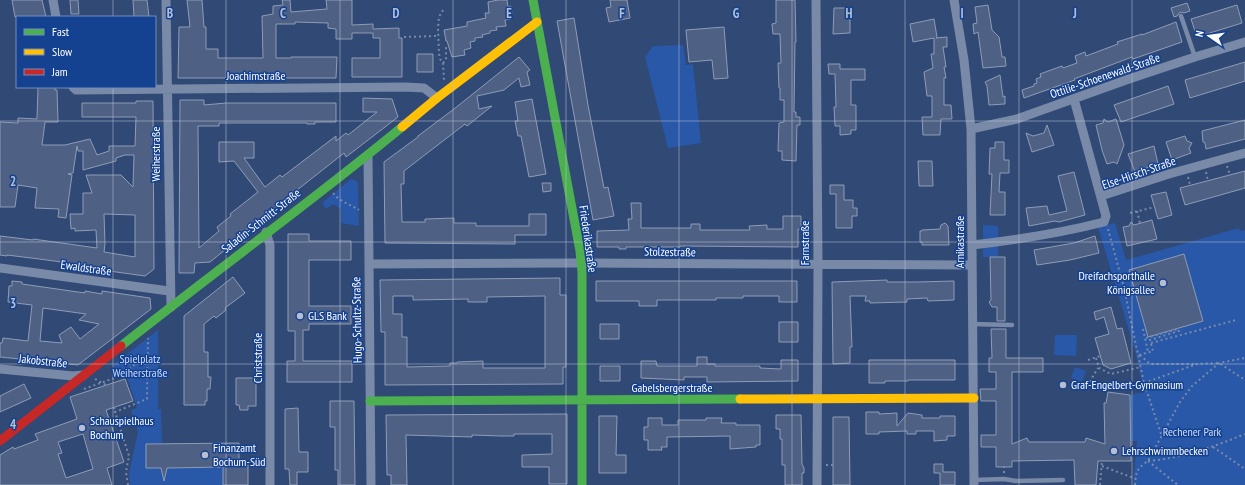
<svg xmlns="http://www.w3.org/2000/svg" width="1245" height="485" font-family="'PT Sans Narrow',sans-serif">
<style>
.green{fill:#2858a7}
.building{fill:#4e6184;stroke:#8e9cb6;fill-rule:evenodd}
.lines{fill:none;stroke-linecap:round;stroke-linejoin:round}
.path{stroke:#798aa8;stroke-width:2;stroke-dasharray:2 3;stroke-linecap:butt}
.lane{stroke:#798aa8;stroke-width:4.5}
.street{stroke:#798aa8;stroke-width:9}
.fast{stroke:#4caf50;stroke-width:9}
.slow{stroke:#ffc107;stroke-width:9}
.jam{stroke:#c62828;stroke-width:9}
.grid{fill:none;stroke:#b7bfcf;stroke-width:1;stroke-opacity:0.55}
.poi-dot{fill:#b7bfcf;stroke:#154191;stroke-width:1.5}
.labels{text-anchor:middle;stroke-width:3;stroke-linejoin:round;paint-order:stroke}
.street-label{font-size:12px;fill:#fff;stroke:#154191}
.poi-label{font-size:12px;fill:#fff;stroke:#154191;text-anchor:start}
.park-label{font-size:12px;fill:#c9dcfc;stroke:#154191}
.grid-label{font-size:13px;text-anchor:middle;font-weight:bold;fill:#b7bfcf;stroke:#154191;stroke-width:3;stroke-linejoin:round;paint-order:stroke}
</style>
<rect width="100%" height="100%" fill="#314975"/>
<!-- green -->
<path class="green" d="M683,45L686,65L693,64L701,143L668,148L645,57L653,46Z
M351,179L357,181L358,184L359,226L341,223V209L333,204L326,209L322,203Z
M1115,223L1126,260L1239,228L1240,231L1245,230V485H1133L1137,441L1105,442L1104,403H1106L1108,392L1130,395L1144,392L1136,354L1098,227Z
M983,225L998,226V257H983Z
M158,330V409H161L162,444H146V468H161L162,471H166L167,468L224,467L223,485H130L129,473L138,432L131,410L137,408L127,377L121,379L113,365Z
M1055,335H1077L1076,356L1054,355Z
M1075,367L1086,371L1082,382L1071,378Z"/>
<!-- building -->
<path class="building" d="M12,0H42L46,17H15Z
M70,0H78L79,14H71Z
M133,0H147L149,17H134Z
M187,0H202L204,27H206V49H218V58H263L262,16L273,14V6L283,5L282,0H290L291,12L327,9L326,0H352V25L373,24V29L399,28V38H402V77H352V58H380V38H373V33H352V39H336V29L328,28V23L295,22V24H276V58H291V57H337L336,78H178L179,27H190Z
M498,0H507L508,7L511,6L512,14L510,15L511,19L505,20L506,26L496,27L497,30L490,31V33L482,35L483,37L475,38V41L470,42L471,48L464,50L465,55L452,57L447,41H446L444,30L467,26V22L486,18L485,13H489L488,2Z
M610,0H627L630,18L609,22L606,8L611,7Z
M776,0H795L796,42H795L794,112H796V117H800V125H797L796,161L782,160V151H778L779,123L784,122V100H780V88H779L778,63H781L780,34H773L772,24L776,23Z
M1187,3L1190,11L1184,13L1180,12L1177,16L1174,17L1171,8Z
M988,5L992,30L999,37L1002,57H1005L1006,66L983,68L978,32L974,34L973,24L977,23L975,7Z
M1237,5L1242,23L1197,37L1191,19Z
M834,8H850V33L833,34Z
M574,18L588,105L604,188L608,187L614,216L593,220L557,21Z
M934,19L937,37L936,38L947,37V47H943L946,67H944L946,78H944V105H951L952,119H941L940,135H923L922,117H932V96H927L924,72L933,68L931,54H934V38L913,42L910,24Z
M1176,22L1182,42L1133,59L1132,57L1074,79L1075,80L1024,98L1022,90L1034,86V84L1037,83L1036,79L1041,77L1040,74L1062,66L1063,68L1077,63L1075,56L1085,52L1086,56L1118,44L1117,42L1142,34V35Z
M724,27L728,78L714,79L712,60L689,62L686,30Z
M417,54H433V72H417Z
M519,57L530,70L527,72L530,85L521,87L519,78L504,90L477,96L479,109L492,106L467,126L465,124L404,171V184H401L402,222H425V219L454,218V223H476V226H529V214H546V235H515V244L385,243L384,162L418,137V136L454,109Z
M1245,62V81L1190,98L1185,80Z
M828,64H840V69H865V80H851V105H856V130H851V134L840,135V126H835L834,107H836L835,74H829Z
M1000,75L1003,97L1005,96V104L989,105L987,86L985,82Z
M1168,86L1174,104L1121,122L1114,105Z
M38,87H55V90H57L58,122H45L42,145H65L90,139L97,155L109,151V146H135L136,117H82V103H136V101H153L154,269L145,276L102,270V268L101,270H97V267L47,260L7,255V256L0,255V236L33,240V239L97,248L96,230L75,231V228L71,229L70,214H83V193H92L86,175H121L133,187L134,155H125L116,158V161L83,170V151H78L77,146L73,173L68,174L72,175L66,218L58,217L59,209L35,208L37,188L18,185L15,207H0V122L18,123V118L37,119ZM104,214L135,215V257L104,252L105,244Z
M363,98L392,99L398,117L346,157L344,153L235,239L236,241L210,262L195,263L194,273H179L180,100H204V105L226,103H336V122H315V124H307V123H219V126H198L199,248L219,231L217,227L231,216L230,214L258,192L234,161L219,162V142H254V158H244L265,187L280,175L282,177L336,136V141L346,133L348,135L377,112H363Z
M532,99L546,174L529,177L521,136H518L515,121H518L515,102Z
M1104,119L1108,122L1116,119L1124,145L1117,164L1114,162L1107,164L1102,150L1096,125L1103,123Z
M1245,120V139L1206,149L1205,143L1203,142L1202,131Z
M1047,125L1054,145L1032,152L1026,133L1033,136L1044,133Z
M1185,136L1187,141L1192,143L1189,148L1191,153L1172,160L1166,142Z
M995,142H1004V160H1009V173H1000L999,192H1005V215H990L992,174H989L990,148H995Z
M1154,146L1158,164L1135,172L1128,154Z
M918,161H932L933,186H919Z
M1245,171V188L1185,205L1180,188Z
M1074,172L1085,215L1059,222L1055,221L1029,226L1026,208L1047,206L1049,215L1067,211L1058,176Z
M542,183H551V191L543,192Z
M830,185H844V200H853V208H857V216H852V228H836V194H830Z
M1166,192L1172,215L1158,219L1151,195Z
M631,203H641V228H691V224H700V230H750L749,226L767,225V229H783V216H801V229H798V247L680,246V247H626V249H619V247H597V231L629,230L628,219H632Z
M1152,220L1157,239L1127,246L1123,227L1129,226L1131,222L1134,225Z
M945,223L948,226L949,245H922V242H920V231H922V230L940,229L941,225Z
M288,234H309V241H351V260H309V306H351V324H309V330H303V361H352V382H287V361H295V331H288Z
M1095,236L1099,253L1070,260L1037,265L1034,250L1074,243Z
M1184,254L1203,321L1148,337L1129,270Z
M990,257H1005V321H997V307H992L989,302L991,300Z
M233,277L245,293L225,308L226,310L216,318L214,316L204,324V352H208V377H211L210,389H207V401H205V405H184V316Z
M560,278V295H566V367H563V384L385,385V332H381L380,280ZM393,296H413V300L468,299V302H487V297L545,296V368H483V361L457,362V363H450V366L407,367V337H402V314H393Z
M887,280V282H917L954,281V300L928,301L927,298L907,299V302L870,303V301H865L866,296H850L852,347H850V363L833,364L832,282Z
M12,281L22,282V284L85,293V291L102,294V291L150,298L151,309L78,365L0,357V343H2L3,338L28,341L32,305L8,302L9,286H12ZM43,308L86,314L79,320L99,324L80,339L71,327L59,335L62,343L40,341Z
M596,281H797V302H779V296H743V298H716V300H657V306H639V301H596Z
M1111,307L1117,329L1122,328L1131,363L1111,369L1103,365L1095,338L1109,334L1104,317L1096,320L1094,312Z
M779,322H798V342H779Z
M600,324H619V339H600Z
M991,329H1006V358H1043V372H1012V444L1027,438L1029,442H1085L1086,438L1105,444L1104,403H1106L1108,392L1130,395L1131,461H1098L1096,485H1075L1074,460L1012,461V467H996V447H981V435H996V401H981L980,389H996V372H989V358H992Z
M697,357H707V364H715V366H760V368L781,369V360H798V381L707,382V377H684V380L641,378V361H656L657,366H697Z
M869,360H955V380H908V381H885V383H869Z
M600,366H620V381H600Z
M236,378H256V406H248V410H240L239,405H236Z
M125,379L133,401L106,410L124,462L107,468L112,485H0V455L13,447L14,449L38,440L35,434L77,419L70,397ZM83,434L93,469L66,478L58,454L62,453L58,442Z
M24,384L31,398L0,412V396Z
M330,401H354L355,485H338V470H335V427H330Z
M298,408L299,452H308V472H297V485H290L289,469H285V409Z
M866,412H879V414L897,413V426L908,413L922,415V418H940V416H955V436H947V440L934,441V431H916V434H907V431L879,432V434H866Z
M567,414V484H549V467H522V455L552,454V434H514V436H501L472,435V437L406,435L407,485H391V475H387L386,415Z
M776,415H801L802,464L804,468V473H802V485H785V465H782V439H780V429H776Z
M599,416H617L616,455H626V473H599Z
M833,417H849L850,485H833Z
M648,418H662V425H678V420H706V418H722L721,423H736V425H760V445H756V447L730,449V436L667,437V447H661L662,450H648V440H644V427H648Z
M239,443V460L247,461L248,464V485H223V467L167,468L164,481L161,468H146V444Z
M934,464H943V472H955V485H940V473H934Z"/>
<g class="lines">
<!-- path -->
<path class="path" d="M443,10L439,17L438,28L439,53L440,59L443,63L444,80
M404,37L438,36
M443,63L446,60V45
M1227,166L1230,175
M1206,172L1208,181
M1188,177L1190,185
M333,193C340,202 350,204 359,210
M1137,211L1140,223
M1130,213L1155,207
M1108,229L1124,288L1144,383L1162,437
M1143,329L1148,352
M1151,343L1236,320
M1139,355L1153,351L1150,340L1179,331L1178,329L1146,338
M1140,355L1150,364H1194
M1096,358L1099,368L1111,374L1141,367
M1088,360L1100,356
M95,379L106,385
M1144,383L1197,364L1219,363L1245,380
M1087,386L1098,368
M84,389L120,376L148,354
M114,407L115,412
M1213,447L1245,469
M1131,453H1153
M1148,461C1183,458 1213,447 1245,434
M1148,461L1178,485
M826,465H833
M1102,466L1136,479
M1004,473V466
M128,485L126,472L129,456L115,412L147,399L148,338
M1100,485L1102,461
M1135,485C1136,472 1136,469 1148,461L1180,402L1192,386L1219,363L1245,358"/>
<!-- lane -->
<path class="lane" d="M1181,16L1195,57
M972,324L1012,325
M974,480L1004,479L1016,481L1063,480"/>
<!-- street -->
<path class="street" d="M53,0L56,17
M166,0L171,307
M816,0L818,265L817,485
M954,0L964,60L971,129L974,485
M73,87L76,90L405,87L424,88L437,98
M971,129L1017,119L1129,79L1195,57L1245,42
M368,155L371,485
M1101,196L1169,174L1245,153
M266,232L270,245V485
M972,245C1016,240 1061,233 1104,222L1106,216L1074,99
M369,264L581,263L972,265
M0,268L169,291
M0,369L73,376L84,375"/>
<!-- fast -->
<path class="fast" d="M533,0L580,251L582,272V485
M121,346C214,272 311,202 402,127
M370,401L740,399"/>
<!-- slow -->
<path class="slow" d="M402,127L437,98L537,22
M740,399L974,398"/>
<!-- jam -->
<path class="jam" d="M0,441L121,346"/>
</g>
<!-- grid -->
<path class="grid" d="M113,0V17M226,0V485M340,0V485M453,0V485M566,0V485M679,0V485M792,0V485M905,0V485M1019,0V485M1132,0V485M113,87V485M0,121H1245M0,242H1245M0,364H1245"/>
<!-- markers -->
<g class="poi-dot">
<circle cx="1163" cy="283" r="4"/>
<circle cx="300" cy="316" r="4"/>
<circle cx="1063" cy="385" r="4"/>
<circle cx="82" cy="428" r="4"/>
<circle cx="1114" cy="451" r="4"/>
<circle cx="205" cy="455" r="4"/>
</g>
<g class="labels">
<!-- street labels -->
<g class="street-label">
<text x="256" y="80">Joachimstraße</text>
<text transform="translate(1105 76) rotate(-19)" y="4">Ottilie-Schoenewald-Straße</text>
<text transform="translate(156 154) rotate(-90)" y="4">Weiherstraße</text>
<text transform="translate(1139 173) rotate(-19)" y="4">Else-Hirsch-Straße</text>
<text transform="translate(261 221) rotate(-38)" y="4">Saladin-Schmitt-Straße</text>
<text transform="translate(588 239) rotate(82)" y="4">Friederikastraße</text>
<text transform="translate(960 242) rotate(-90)" y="4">Arnikastraße</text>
<text transform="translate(805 243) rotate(-90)" y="4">Farnstraße</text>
<text transform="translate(670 252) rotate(1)" y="4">Stolzestraße</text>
<text transform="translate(86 268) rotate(8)" y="4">Ewaldstraße</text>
<text transform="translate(357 320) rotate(-91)" y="4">Hugo-Schultz-Straße</text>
<text transform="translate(258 358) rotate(-90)" y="4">Christstraße</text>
<text transform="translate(43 361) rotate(6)" y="4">Jakobstraße</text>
<text x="672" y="392">Gabelsbergerstraße</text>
</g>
<!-- poi labels -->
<g class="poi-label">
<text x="1155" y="280" text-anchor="end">Dreifachsporthalle<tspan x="1155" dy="14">Königsallee</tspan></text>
<text x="308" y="320">GLS Bank</text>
<text x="1071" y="389">Graf-Engelbert-Gymnasium</text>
<text x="90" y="425">Schauspielhaus<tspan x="90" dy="14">Bochum</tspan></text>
<text x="213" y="452">Finanzamt<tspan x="213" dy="14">Bochum-Süd</tspan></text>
<text x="1122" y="455">Lehrschwimmbecken</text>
</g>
<!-- park labels -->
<g class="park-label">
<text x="140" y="363">Spielplatz<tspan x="140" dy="14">Weiherstraße</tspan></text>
<text x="1192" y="436">Rechener Park</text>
</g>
</g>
<g class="grid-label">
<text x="170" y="18">B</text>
<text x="283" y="18">C</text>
<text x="396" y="18">D</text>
<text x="509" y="18">E</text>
<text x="622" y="18">F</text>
<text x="736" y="18">G</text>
<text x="849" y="18">H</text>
<text x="962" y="18">I</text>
<text x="1075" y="18">J</text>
<text x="13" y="186">2</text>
<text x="13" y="308">3</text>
<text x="13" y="429">4</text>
</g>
<!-- legend -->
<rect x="16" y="16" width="140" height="72" fill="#154191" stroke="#738dbd"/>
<rect x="24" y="29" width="20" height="6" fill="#4caf50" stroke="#738dbd"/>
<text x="52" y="36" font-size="12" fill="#ffffff">Fast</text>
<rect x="24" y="49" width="20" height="6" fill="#ffc107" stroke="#738dbd"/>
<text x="52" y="56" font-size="12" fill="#ffffff">Slow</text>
<rect x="24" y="69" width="20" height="6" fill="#c62828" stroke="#738dbd"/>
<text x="52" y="76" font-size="12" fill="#ffffff">Jam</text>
<!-- north arrow -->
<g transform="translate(1209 36) rotate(283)" stroke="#154191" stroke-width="3" paint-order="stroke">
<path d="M0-3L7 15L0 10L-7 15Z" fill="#ffffff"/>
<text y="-6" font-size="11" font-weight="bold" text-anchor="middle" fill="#ffffff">N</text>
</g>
</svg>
